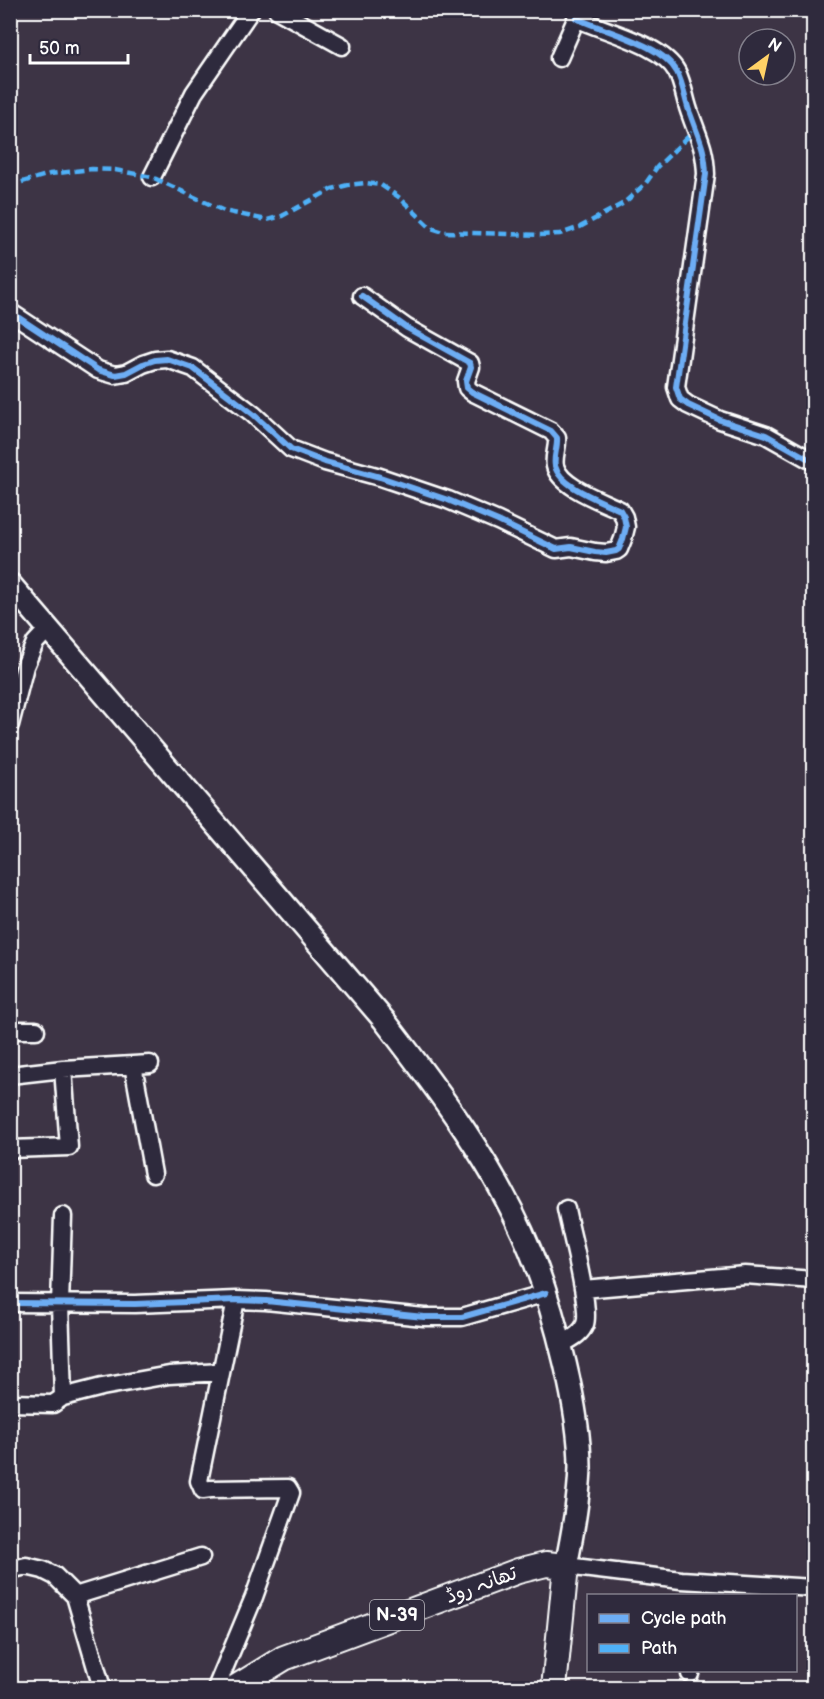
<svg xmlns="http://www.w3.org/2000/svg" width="824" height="1699" font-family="'Balsamiq Sans','Playpen Sans Arabic',sans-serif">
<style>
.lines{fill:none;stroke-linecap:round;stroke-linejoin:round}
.minor-casing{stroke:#fff;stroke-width:21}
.major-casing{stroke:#fff;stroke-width:26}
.highway-casing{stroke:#fff;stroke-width:28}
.minor{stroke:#2f2a3d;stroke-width:16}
.major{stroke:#2f2a3d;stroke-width:21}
.highway{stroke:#2f2a3d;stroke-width:24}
.quiet{stroke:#4fb1f8;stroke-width:4.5;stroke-dasharray:9 4.5;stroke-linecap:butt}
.cycleway-casing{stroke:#2f2a3d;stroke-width:10}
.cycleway{stroke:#6dadf4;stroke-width:6}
.labels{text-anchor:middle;stroke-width:4.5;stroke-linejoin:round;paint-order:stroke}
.shield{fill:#2f2a3d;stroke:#c1bfc5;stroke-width:1.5}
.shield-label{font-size:18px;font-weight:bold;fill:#fff}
.street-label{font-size:20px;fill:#fff;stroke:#2f2a3d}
</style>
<rect width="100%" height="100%" fill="#3d3445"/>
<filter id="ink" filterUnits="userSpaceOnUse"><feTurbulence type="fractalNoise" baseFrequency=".0167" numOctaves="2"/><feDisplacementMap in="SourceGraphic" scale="12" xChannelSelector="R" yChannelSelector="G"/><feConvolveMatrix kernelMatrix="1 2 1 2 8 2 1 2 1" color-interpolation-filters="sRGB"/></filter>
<g filter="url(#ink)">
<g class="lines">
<!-- minor casing -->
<g class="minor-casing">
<path id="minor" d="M277,10L342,46
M576,18C605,32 662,44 677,72C684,86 685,102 691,116C699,139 705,148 706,174L676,387L680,399L688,405L720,420L766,435L814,462
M559,58L580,10
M152,177L194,93L251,10
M10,312L98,370L115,375L126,373L143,364L155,360L167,359L193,368L253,414L291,449L325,462L380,477L448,500L498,521L556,549L571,547L595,552L606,553L616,551L619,549L623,539L626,527L624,517L620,510C602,501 560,487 555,466C553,457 558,447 557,438L551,431L472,392L467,388L466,381L471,367L470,363L407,328L362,296
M10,725L25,666L35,643L48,629
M10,1030H36
M133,1065L153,1174
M10,1075L63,1069L150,1064
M10,1149L69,1147L63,1069
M63,1216L60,1304L63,1397
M583,1289L745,1275L814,1280
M10,1303L135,1304L236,1300L266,1301L424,1317H462L546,1293
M561,1345C570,1339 581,1335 585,1324C591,1307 570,1230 566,1209
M10,1403L53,1404L63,1397L102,1387L169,1375L221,1372
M566,1566L681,1580L814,1588
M10,1570L26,1566L43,1570L55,1576L75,1596L102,1688
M75,1596L201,1557
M690,1674L691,1670
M216,1688L254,1597L291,1493L288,1488L211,1489L203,1490L199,1481L236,1300"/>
</g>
<!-- major casing -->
<g class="major-casing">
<path id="major" d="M10,584L384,1020C439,1091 496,1167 530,1250C545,1287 556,1325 565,1363C573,1397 580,1432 580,1467C579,1500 573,1532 566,1566"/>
</g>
<!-- highway casing -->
<g class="highway-casing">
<path id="highway" d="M235,1688L284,1658L518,1571L546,1564L566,1566L554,1688"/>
</g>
<!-- minor -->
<use href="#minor" class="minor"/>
<!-- major -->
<use href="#major" class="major"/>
<!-- highway -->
<use href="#highway" class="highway"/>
<!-- quiet -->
<path class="quiet" d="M10,188L15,184L50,174L92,169L115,170L152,177L224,211L267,220L282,216L332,189L348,185L365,183L381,185L400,198L431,228L444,232L540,235L560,234L580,227L624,203L646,183L657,167L696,129"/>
<!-- cycleway casing -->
<g class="cycleway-casing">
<path id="cycleway" d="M576,18C605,32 662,44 677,72C684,86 685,102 691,116C699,139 705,148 706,174L676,387L680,399L688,405L720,420L766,435L814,462
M10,312L98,370L115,375L126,373L143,364L155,360L167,359L193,368L253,414L291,449L325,462L380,477L448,500L498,521L556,549L571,547L595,552L606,553L616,551L619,549L623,539L626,527L624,517L620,510C602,501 560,487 555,466C553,457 558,447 557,438L551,431L472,392L467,388L466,381L471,367L470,363L407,328L362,296
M10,1303L135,1304L236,1300L266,1301L424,1317H462L546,1293"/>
</g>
<!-- cycleway -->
<use href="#cycleway" class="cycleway"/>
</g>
</g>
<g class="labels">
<!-- shield labels -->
<rect class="shield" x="370" y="1600" width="54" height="30" rx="4.5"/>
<g class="shield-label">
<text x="397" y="1621">N-39</text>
</g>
<!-- street labels -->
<g class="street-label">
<text transform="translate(481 1584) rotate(-20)" y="7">تھانہ روڈ</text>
</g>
</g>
<!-- margin -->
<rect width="824" height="1699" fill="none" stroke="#2f2a3d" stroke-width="36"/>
<rect x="18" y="18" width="788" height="1663" fill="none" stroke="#fff" stroke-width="2" filter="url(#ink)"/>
<!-- legend -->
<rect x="587" y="1594" width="210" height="78" fill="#2f2a3d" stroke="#827f8b" stroke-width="1.5"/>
<rect x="599" y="1614" width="30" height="9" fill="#6dadf4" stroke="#827f8b" stroke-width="1.5"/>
<text x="641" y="1624" font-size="18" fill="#ffffff">Cycle path</text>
<rect x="599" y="1644" width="30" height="9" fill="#4fb1f8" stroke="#827f8b" stroke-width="1.5"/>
<text x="641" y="1654" font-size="18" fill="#ffffff">Path</text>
<!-- north arrow -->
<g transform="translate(767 57) rotate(33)"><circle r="28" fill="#2f2a3d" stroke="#827f8b" stroke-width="1.5"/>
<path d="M0-4.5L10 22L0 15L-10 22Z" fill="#ffd166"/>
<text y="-9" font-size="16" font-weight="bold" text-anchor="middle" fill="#ffffff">N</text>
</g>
<!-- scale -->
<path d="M30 54v9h98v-9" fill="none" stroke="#ffffff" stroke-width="3"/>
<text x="39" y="54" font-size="18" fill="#ffffff" stroke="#2f2a3d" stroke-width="4.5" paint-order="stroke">50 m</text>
</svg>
